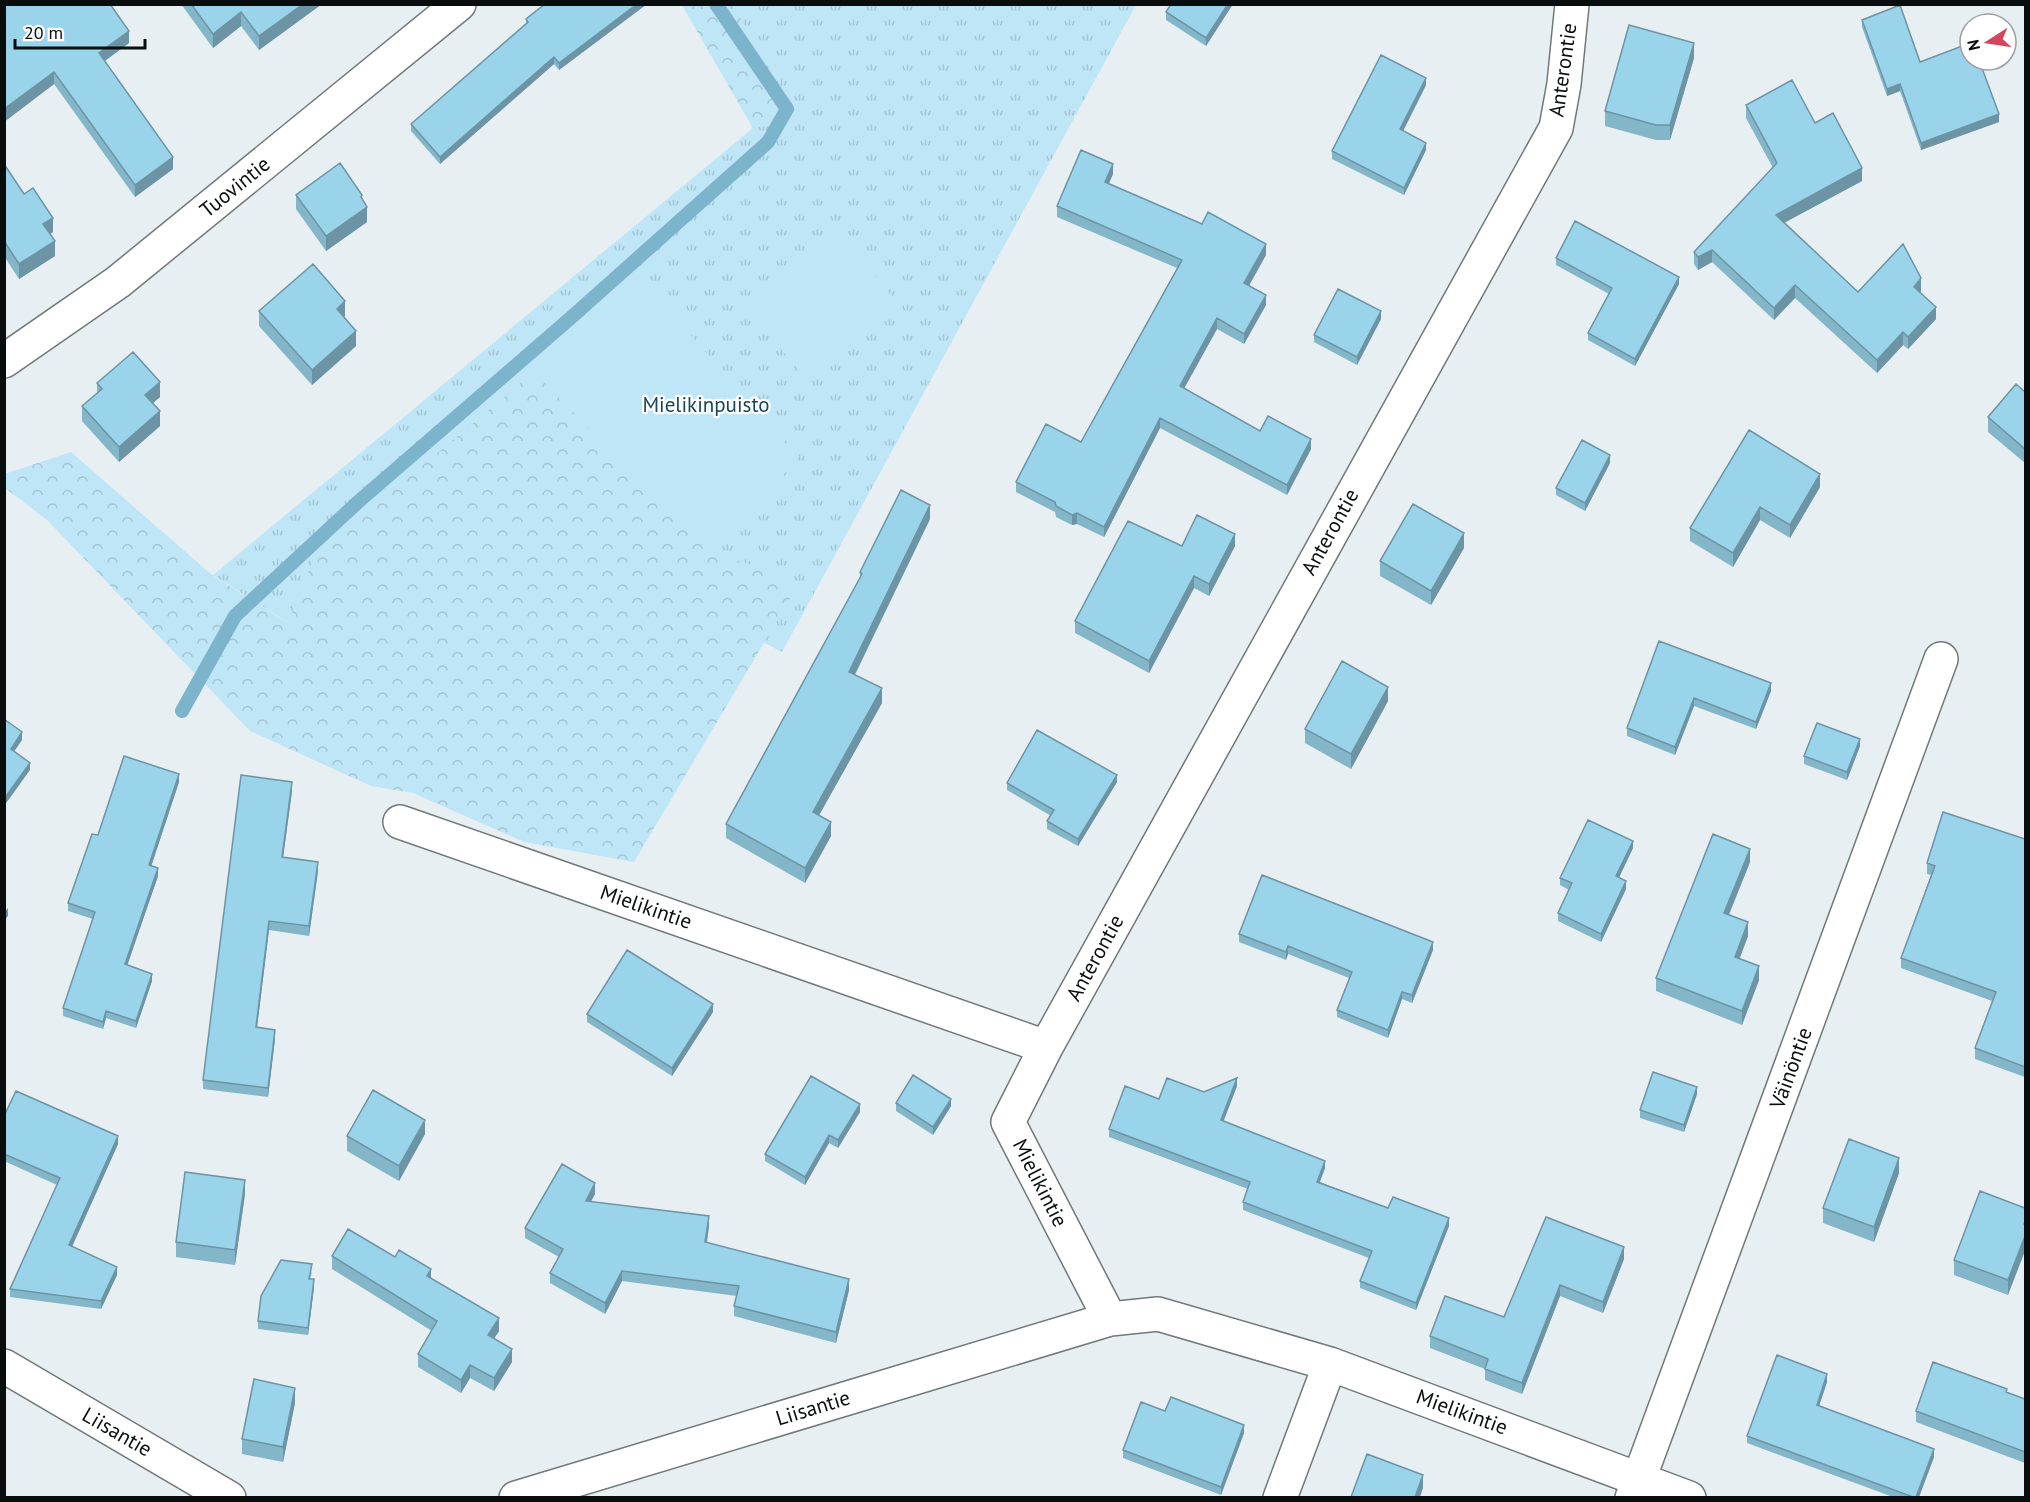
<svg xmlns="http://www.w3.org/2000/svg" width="2030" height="1502" font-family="'PT Sans',sans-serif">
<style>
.grass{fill:url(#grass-tufts)}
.forest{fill:url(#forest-crowns)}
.pitch{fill:#bfe6f6}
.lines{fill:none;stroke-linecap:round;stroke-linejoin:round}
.stream{stroke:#7cb5cb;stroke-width:14}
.minor-casing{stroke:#71787a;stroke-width:36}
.minor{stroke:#fff;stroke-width:33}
.wall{fill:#84b6c9}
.shaded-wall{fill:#6c94a4}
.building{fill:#9ad4ea;stroke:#6c94a4;stroke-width:1.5}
.labels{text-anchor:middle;stroke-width:4.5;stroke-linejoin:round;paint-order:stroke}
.street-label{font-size:21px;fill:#0a0d0e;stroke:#fff}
.park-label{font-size:21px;fill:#164758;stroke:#fff}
</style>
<defs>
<pattern id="grass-tufts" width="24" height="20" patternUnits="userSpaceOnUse" patternTransform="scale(1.5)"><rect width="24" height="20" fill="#bfe6f6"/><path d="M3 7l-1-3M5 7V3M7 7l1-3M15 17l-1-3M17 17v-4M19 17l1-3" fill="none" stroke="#a3c4d2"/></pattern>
<pattern id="forest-crowns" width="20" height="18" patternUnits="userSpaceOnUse" patternTransform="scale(1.5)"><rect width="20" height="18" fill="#bfe6f6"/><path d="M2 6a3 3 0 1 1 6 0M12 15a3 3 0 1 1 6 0" fill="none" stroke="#a3c4d2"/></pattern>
</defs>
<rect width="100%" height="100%" fill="#e8eff2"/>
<!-- grass -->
<path class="grass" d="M682,5H1136L782,652L457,482L331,650L213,575L753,128Z"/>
<!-- forest -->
<path class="forest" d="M682,5H734L793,122L753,128Z
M534,372L707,550L800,582L634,862L524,842L413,793L371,786L250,731L47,520L5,488L4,474L71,452L212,575L288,623L314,557Z"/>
<!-- pitch -->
<path class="pitch" d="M835,228L893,297L806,379L745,306Z
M641,278L799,459L707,550L534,372Z"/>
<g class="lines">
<!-- stream -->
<path class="stream" d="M182,711L235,616L358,502L574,315L768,142L787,109L716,4"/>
<!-- minor casing -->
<g class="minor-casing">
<path id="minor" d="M4,361L118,282L459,4
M400,822L1046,1047L1008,1122L1110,1319L1158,1314L1330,1364L1689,1498
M1046,1047L1556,128L1564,84L1572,4
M4,1366L229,1498
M516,1498L1110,1319
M1280,1498L1330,1364
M1632,1498L1941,659"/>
</g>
<!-- minor -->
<use href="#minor" class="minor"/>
</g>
<!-- wall -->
<path class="wall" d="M181,4H322L259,50L241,26L213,48Z
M647,4L559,70L554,64L440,164L411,131V124L526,24V19Z
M1171,4H1233L1206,46L1166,20V12Z
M4,5L129,43L105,61L173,169L135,197L54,84L4,122Z
M1862,20L1920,62L1999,122L1921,150L1900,91L1887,96L1862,27Z
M1694,58L1670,140H1656L1605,126V111Z
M1426,85L1403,131L1426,150L1404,195L1332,159V151Z
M1746,105L1815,123L1862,181L1784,223L1858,292L1921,291L1920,293L1936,319L1908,349L1903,345L1877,373L1795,298L1774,320L1712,262L1698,270L1694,264V252L1773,168L1746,118Z
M4,164L24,194L53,232L50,234L55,256L19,279L4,256Z
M1113,174L1108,184L1266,255L1249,286L1266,305L1244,344L1217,329L1184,388L1260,431L1311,449L1287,495L1160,428L1104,537L1077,524L1072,525L1056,517L1055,512L1016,492V482L1081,442L1177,268L1057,217V206Z
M296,195L367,222L326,251L296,209Z
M1556,258L1679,284L1635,366L1588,340V333L1609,294L1556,265Z
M259,311L345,316L344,317L356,346L312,385L259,326Z
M1381,319L1357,365L1314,342V335Z
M97,383L160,397L153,403L160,426L119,462L82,421V406L97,394Z
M2025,392V463L1988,432V417Z
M1610,463L1585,511L1556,495V488Z
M1820,487L1790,538L1760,520L1733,567L1690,541V528Z
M930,519L855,675L882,703L819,815L831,836L805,883L726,838V824L860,579V572Z
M1182,546H1235L1209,596L1194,588L1149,673L1075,633V621Z
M1464,548L1431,605L1380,576V561Z
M1659,641L1771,691L1756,729L1694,706L1675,755L1627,736V728Z
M1388,701L1351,769L1305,743V729Z
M1860,746L1847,780L1804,764V756Z
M179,782L151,866L158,876L127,965L152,981L136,1028L106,1018L103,1029L63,1016V1008L93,919L68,911V903L98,835Z
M1117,782L1078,846L1047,829V821L1051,816L1007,790V783Z
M292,791L283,857L318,871L309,936L269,930L257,1027L275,1039L268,1097L203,1089V1080Z
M2025,839V1077L1975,1059V1048L1992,1001L1901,968V958L1931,875L1927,874V863Z
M1633,848L1619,877L1626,889L1601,942L1558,921V913L1569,890L1560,885V878Z
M1750,862L1729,915L1748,936L1740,958L1759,980L1742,1025L1656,991V978Z
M1239,934L1433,950L1412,1003L1402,999L1388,1038L1337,1017V1010L1349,978L1288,954L1286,960L1239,942Z
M713,1012L672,1076L587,1022V1014Z
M1237,1086L1223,1121L1325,1168L1320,1182L1388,1208L1449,1226L1416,1310L1360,1288V1281L1369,1258L1243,1210V1202L1248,1189L1109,1137V1129L1159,1099Z
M1697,1094L1684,1132L1640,1118V1110Z
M896,1103L951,1106L933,1135L896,1111Z
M860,1112L838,1148L829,1143L805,1185L765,1161V1154Z
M4,1116L118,1144L72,1247L117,1275L101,1309L10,1297V1289L57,1185L4,1161Z
M425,1134L399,1181L347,1151V1136Z
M1899,1173L1874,1242L1823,1223V1208Z
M245,1194L235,1265L176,1257V1242Z
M595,1194L591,1201L709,1226L707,1243L849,1290L836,1343L734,1316V1306L737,1296L622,1281L605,1314L550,1283V1273L559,1257L525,1238V1228Z
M2025,1208L2008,1295L1954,1275V1260Z
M1546,1217L1624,1259L1603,1313L1560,1296L1522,1394L1485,1380V1369L1430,1348V1336L1504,1317Z
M332,1256L431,1278L499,1331L494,1338L512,1362L494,1391L470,1378L461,1393L418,1367V1354L432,1331L332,1269Z
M312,1272L310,1279L314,1287L308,1335L258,1329V1321Z
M1827,1382L1819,1406L1934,1457L1919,1497H1893L1747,1443V1436Z
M2007,1392L2025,1399V1463L1916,1422V1411Z
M295,1403L283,1462L242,1454V1439Z
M1165,1411L1244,1433L1221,1495L1123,1458V1450Z"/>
<!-- shaded-wall -->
<path class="shaded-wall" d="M303,4H322L259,50V36Z
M637,4H647L559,70V63Z
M1228,4H1233L1206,46V38Z
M241,12V26L213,48V34Z
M129,31V43L99,65V53Z
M1694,43V58L1670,140V125Z
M554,57V64L440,164V157Z
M54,72V84L4,122V109Z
M1426,78V85L1400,137V129Z
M1900,84V91L1887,96V89Z
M1999,114V122L1921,150V143Z
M1426,143V150L1404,195V188Z
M173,157V169L135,197V185Z
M1113,164V174L1105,193V182Z
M1862,168V181L1776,227V215Z
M362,195V210L367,207V222L326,251V236Z
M53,218V232L43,239V224Z
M55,241V256L19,279V264Z
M1266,244V255L1244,294V283Z
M1712,250V262L1698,270V257Z
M1679,277V284L1635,366V359Z
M1921,278V291L1914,300V287Z
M1795,285V298L1774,320V308Z
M1266,295V305L1244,344V334Z
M345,301V316L337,324V309Z
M1936,307V319L1908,349V337Z
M1381,311V319L1357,365V357Z
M1217,318V329L1180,396V386Z
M356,331V346L312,385V370Z
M1903,332V345L1877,373V360Z
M160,382V397L145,410V395Z
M160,411V426L119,462V447Z
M1160,418V428L1104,537V527Z
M1311,439V449L1287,495V485Z
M1610,455V463L1585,511V503Z
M1820,474V487L1790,538V525Z
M930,505V519L849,686V672Z
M1760,507V520L1733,567V553Z
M1077,513V524L1072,525V515Z
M1464,533V548L1431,605V591Z
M1235,534V546L1209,596V584Z
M1194,576V588L1149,673V661Z
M1771,683V691L1756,729V722Z
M1388,687V701L1351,769V754Z
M882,688V703L813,826V812Z
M1694,698V706L1675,755V747Z
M22,732V740L11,756V749Z
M1860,739V746L1847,780V772Z
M30,763V770L4,806V799Z
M179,774V782L149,873V865Z
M1117,775V782L1078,846V839Z
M292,782V791L282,866V857Z
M831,822V836L805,883V868Z
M1633,841V848L1616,884V876Z
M1750,849V862L1724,926V913Z
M318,862V871L309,936V926Z
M158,868V876L125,972V964Z
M1626,881V889L1601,942V934Z
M8,908V916L4,921V913Z
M269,921V930L256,1036V1027Z
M1748,922V936L1735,970V957Z
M1433,942V950L1412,1003V995Z
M1288,946V954L1286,960V952Z
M1759,966V980L1742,1025V1011Z
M152,974V981L136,1028V1021Z
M1402,992V999L1388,1038V1030Z
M713,1004V1012L672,1076V1068Z
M106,1011V1018L103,1029V1022Z
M275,1030V1039L268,1097V1088Z
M1237,1078V1086L1221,1128V1120Z
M1697,1087V1094L1684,1132V1125Z
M951,1099V1106L933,1135V1127Z
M860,1104V1112L838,1148V1140Z
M425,1120V1134L399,1181V1166Z
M829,1135V1143L805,1185V1177Z
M118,1136V1144L69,1253V1245Z
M1899,1158V1173L1874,1242V1227Z
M1325,1161V1168L1317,1189V1182Z
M245,1180V1194L235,1265V1250Z
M595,1183V1194L586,1211V1201Z
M709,1216V1226L705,1253V1242Z
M1449,1218V1226L1416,1310V1303Z
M2025,1221V1251L2008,1295V1280Z
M1624,1247V1259L1603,1313V1302Z
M117,1267V1275L101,1309V1301Z
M431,1269V1283L427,1276Z
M622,1271V1281L605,1314V1303Z
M314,1279V1287L308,1335V1328Z
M849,1279V1290L836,1343V1332Z
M1560,1285V1296L1522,1394V1383Z
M499,1318V1331L488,1348V1335Z
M512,1349V1362L494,1391V1378Z
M470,1365V1378L461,1393V1380Z
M1827,1374V1382L1817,1412V1405Z
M295,1388V1403L283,1462V1447Z
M1244,1425V1433L1221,1495V1487Z
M1934,1449V1457L1919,1497H1916Z
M1423,1475V1488L1420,1497H1415Z"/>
<!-- building -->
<path class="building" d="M5,4H110L129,31L99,53L173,157L135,185L54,72L4,109Z
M191,4H303L259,36L241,12L213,34Z
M545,4H637L559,63L554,57L440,157L411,124L528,22L526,19Z
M1171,4H1228L1206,38L1166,12Z
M1900,5L1920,62L1970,43V60H1979L1999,114L1921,143L1900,84L1887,89L1862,20Z
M1629,25L1694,43L1670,125H1656L1605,111Z
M1381,55L1426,78L1400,129L1426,143L1404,188L1332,151Z
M1792,80L1815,123L1833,113L1862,168L1776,215L1858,292L1903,244L1921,278L1914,287L1936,307L1908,337L1903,332L1877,360L1795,285L1774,308L1712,250L1698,257L1694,252L1777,163L1746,105Z
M1081,150L1113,164L1105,182L1202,224L1208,212L1266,244L1244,283L1266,295L1244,334L1217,318L1180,386L1260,431L1268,416L1311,439L1287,485L1160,418L1104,527L1077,513L1072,515L1056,506L1055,502L1016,482L1046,424L1081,442L1182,260L1057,206Z
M340,163L362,195L361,197L367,207L326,236L296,195Z
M4,164L24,194L33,188L53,218L43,224L55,241L19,264L4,241Z
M1575,221L1679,277L1635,359L1588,333L1612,288L1556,258Z
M313,264L345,301L337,309L356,331L312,370L259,311Z
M1338,289L1381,311L1357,357L1314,335Z
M133,352L160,382L145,395L160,411L119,447L82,406L102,389L97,383Z
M2016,384L2025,392V449L1988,417Z
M1749,430L1820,474L1790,525L1760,507L1733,553L1690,528Z
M1582,440L1610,455L1585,503L1556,488Z
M901,490L930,505L849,672L882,688L813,812L831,822L805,868L726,824L862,574L860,572Z
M1413,504L1464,533L1431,591L1380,561Z
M1197,515L1235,534L1209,584L1194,576L1149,661L1075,621L1128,521L1182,546Z
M1659,641L1771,683L1756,722L1694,698L1675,747L1627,728Z
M1342,661L1388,687L1351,754L1305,729Z
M4,719L22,732L11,749L30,763L4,799Z
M1817,723L1860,739L1847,772L1804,756Z
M1037,730L1117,775L1078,839L1047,821L1054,810L1007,783Z
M124,756L179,774L149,865L158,868L125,964L152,974L136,1021L106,1011L103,1022L63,1008L95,912L68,903L92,834L98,835Z
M241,775L292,782L282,857L318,862L309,926L269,921L256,1027L275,1030L268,1088L203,1080Z
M1943,812L2025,839V1067L1975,1048L1996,992L1901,958L1935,866L1927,863Z
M1588,820L1633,841L1616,876L1626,881L1601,934L1558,913L1572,883L1560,878Z
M1713,834L1750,849L1724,913L1748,922L1735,957L1759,966L1742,1011L1656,978Z
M1262,875L1433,942L1412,995L1402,992L1388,1030L1337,1010L1352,972L1288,946L1286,952L1239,934Z
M627,950L713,1004L672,1068L587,1014Z
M1653,1072L1697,1087L1684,1125L1640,1110Z
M913,1075L951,1099L933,1127L896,1103Z
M811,1076L860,1104L838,1140L829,1135L805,1177L765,1154Z
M1167,1078L1204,1092L1237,1078L1221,1120L1325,1161L1317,1182L1388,1208L1393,1197L1449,1218L1416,1303L1360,1281L1372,1251L1243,1202L1250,1182L1109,1129L1125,1086L1159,1099Z
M373,1090L425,1120L399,1166L347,1136Z
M16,1091L118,1136L69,1245L117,1267L101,1301L10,1289L60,1178L4,1154V1116Z
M1849,1139L1899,1158L1874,1227L1823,1208Z
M562,1164L595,1183L586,1201L709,1216L705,1242L849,1279L836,1332L734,1306L739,1286L622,1271L605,1303L550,1273L563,1249L525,1228Z
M185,1172L245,1180L235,1250L176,1242Z
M1980,1191L2025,1208V1221L2024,1224L2025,1225V1236L2008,1280L1954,1260Z
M1546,1217L1624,1247L1603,1302L1560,1285L1522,1383L1485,1369L1488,1359L1430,1336L1445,1296L1504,1317Z
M348,1229L395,1257L399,1250L431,1269L427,1276L499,1318L488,1335L512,1349L494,1378L470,1365L461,1380L418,1354L437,1321L332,1256Z
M281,1260L312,1264L309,1279H314L308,1328L258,1321L261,1296Z
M1777,1355L1827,1374L1817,1405L1934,1449L1916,1497H1913L1747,1436Z
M1933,1362L2007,1389L2006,1392L2025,1399V1452L1916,1411Z
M254,1379L295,1388L283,1447L242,1439Z
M1171,1397L1244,1425L1221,1487L1123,1450L1141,1402L1165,1411Z
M1367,1454L1423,1475L1415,1497H1351Z"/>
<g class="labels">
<!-- street labels -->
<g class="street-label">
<text transform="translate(1563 70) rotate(-82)" y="7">Anterontie</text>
<text transform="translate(235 187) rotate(-39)" y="7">Tuovintie</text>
<text transform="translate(1330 532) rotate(-61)" y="7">Anterontie</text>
<text transform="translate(646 907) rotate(19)" y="7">Mielikintie</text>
<text transform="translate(1095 958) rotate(-61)" y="7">Anterontie</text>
<text transform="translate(1791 1068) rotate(-70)" y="7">Väinöntie</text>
<text transform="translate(1040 1183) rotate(63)" y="7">Mielikintie</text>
<text transform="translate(813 1408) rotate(-17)" y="7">Liisantie</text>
<text transform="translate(1462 1412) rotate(20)" y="7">Mielikintie</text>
<text transform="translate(117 1432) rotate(30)" y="7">Liisantie</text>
</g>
<!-- park labels -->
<g class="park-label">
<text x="706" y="412">Mielikinpuisto</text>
</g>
</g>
<!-- border -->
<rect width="2030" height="1502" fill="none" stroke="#0a0d0e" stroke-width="12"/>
<!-- north arrow -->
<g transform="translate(1988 42) rotate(258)"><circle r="28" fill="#ffffff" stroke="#9d9e9f" stroke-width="1.5"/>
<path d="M0-4.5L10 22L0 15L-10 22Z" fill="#d4445b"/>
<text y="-9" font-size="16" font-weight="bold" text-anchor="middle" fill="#0a0d0e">N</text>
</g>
<!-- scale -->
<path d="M15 39v9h130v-9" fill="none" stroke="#0a0d0e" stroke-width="3"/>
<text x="24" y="39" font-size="18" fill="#0a0d0e" stroke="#ffffff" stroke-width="4.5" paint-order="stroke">20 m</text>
</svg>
